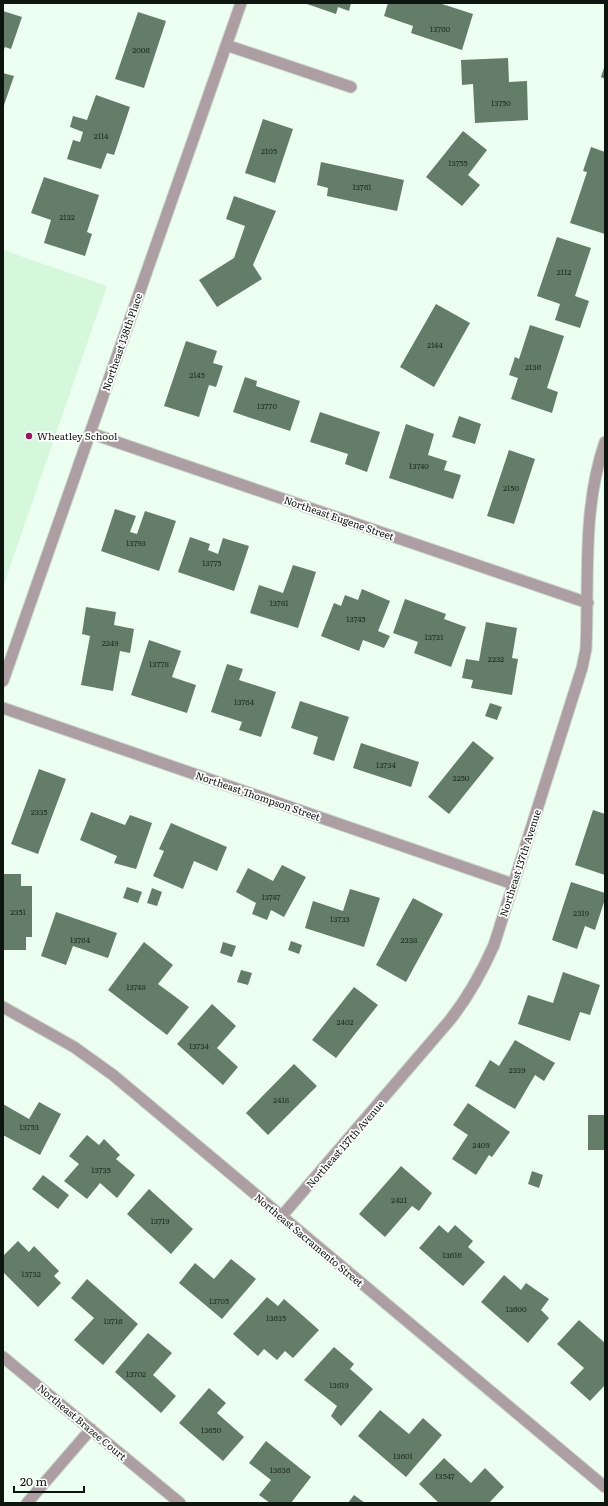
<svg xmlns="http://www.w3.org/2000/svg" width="608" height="1506" font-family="Literata,serif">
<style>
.built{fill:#d5f8dc}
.building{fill:#637d68}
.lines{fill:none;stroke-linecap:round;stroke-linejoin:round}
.minor-casing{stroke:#c9dacd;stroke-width:13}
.minor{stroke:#ad9ea4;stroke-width:11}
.poi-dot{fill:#9b1364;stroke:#fff;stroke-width:1.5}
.labels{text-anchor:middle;stroke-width:3.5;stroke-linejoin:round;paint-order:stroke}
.number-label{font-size:8px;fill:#223024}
.street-label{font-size:10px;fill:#0c160e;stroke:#fff}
.poi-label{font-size:10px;fill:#0c160e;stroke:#fff;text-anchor:start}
</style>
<rect width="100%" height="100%" fill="#edfff1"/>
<!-- built -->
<path class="built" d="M3,250L107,286L3,587Z"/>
<!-- building -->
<path class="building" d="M304,3H351L349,11L338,7L336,14Z
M388,3H439L473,14L462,50L411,33L413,26L384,16Z
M3,11L22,17L11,49L5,47L3,51Z
M138,12L166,21L144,88L115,79Z
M508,58L509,82L527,81L528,120L475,123L473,84L462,85L461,60Z
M605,65V79L601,77Z
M3,73L14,76L3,108Z
M96,95L130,107L114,155L107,153L101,169L67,159L73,140L80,142L83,132L70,127L73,116L87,120Z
M263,119L293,129L275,183L245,173Z
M463,131L487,150L468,175L480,185L462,206L426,177Z
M591,147L605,152V234L570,223L587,172L583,171Z
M321,162L404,180L397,211L327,196L328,188L317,185Z
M44,177L99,195L87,232L92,234L85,256L44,243L51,220L31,213Z
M234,196L276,211L253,265L262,279L217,307L199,280L234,258L245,226L226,219Z
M557,237L591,248L575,296L589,301L580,328L555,320L560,304L537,296Z
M436,304L470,323L434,387L400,367Z
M530,325L564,336L547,388L558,392L552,413L511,399L518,378L509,375L515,357L519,359Z
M186,341L217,351L213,363L223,366L216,387L209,385L199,417L164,406Z
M245,377L257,381L256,386L300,401L290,431L233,412Z
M320,412L380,432L367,472L345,464L348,454L310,442Z
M459,416L481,424L475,444L452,437Z
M406,424L434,434L428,455L447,461L444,470L461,475L453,499L389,478Z
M509,450L535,459L514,524L487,516Z
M115,509L136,516L130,532L137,534L145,511L176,521L159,571L101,551Z
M190,537L210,544L208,550L218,554L223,538L249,546L234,591L178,572Z
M293,565L316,572L298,628L250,613L259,585L283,593Z
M362,589L390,601L378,631L390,636L384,648L363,640L359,651L321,636L334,603L341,606L345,595L358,600Z
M405,599L446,614L444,619L466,627L451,667L414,653L418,642L393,633Z
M86,607L116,612L114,625L134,629L130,653L120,651L113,691L81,685L90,636L82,634Z
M486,622L517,628L512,658L518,659L512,695L471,688L473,680L462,678L466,659L479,661Z
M149,640L181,651L172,677L196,685L187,713L131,695Z
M227,664L243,669L239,680L276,692L261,737L239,730L242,722L211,712Z
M300,701L349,717L334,761L313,754L318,737L291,728Z
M490,703L502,707L497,720L485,716Z
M473,741L494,758L449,814L428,797Z
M361,743L419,762L411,787L353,768Z
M39,769L66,779L38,854L11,844Z
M593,810L605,814V875L575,865Z
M91,812L125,825L130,815L152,823L136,869L114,863L117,856L80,840Z
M171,823L227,847L217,871L194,861L183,889L153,876L164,851L159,849Z
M282,865L306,877L284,917L271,910L267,920L252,914L256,903L236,892L248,868L273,881Z
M3,874H21V886H32V937H26V950H3Z
M571,882L605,893V899L595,930L585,926L577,949L552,940Z
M127,887L142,892L138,903L123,898Z
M152,888L162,892L157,906L147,903Z
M350,889L380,898L364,947L305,928L313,901L343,911Z
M413,898L443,914L406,982L376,965Z
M56,912L117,933L108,958L73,946L66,965L41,956Z
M291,941L302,945L299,954L288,950Z
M144,942L173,965L158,984L189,1007L167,1035L108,990Z
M223,942L236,946L232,957L220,953Z
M241,970L252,973L248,985L237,982Z
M563,972L600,985L590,1015L580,1012L570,1041L518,1024L528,995L553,1003Z
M354,987L378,1005L336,1058L312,1040Z
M212,1004L236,1026L217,1048L238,1067L223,1085L177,1044Z
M515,1040L555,1063L544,1081L535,1075L515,1109L475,1086L490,1060L499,1066Z
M294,1064L317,1086L268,1135L246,1113Z
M39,1102L61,1114L40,1155L3,1135V1104L29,1119Z
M468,1103L510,1132L492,1157L489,1155L476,1175L452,1159L468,1135L453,1125Z
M588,1115H605V1150H588Z
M87,1135L99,1145L104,1139L120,1155L116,1159L135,1175L117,1198L100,1183L87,1199L64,1181L79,1164L69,1156Z
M401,1166L432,1193L419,1211L412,1206L385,1237L359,1214Z
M532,1171L543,1175L539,1188L528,1184Z
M43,1175L69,1195L58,1209L32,1189Z
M149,1189L193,1229L171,1254L127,1214Z
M439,1225L448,1233L455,1225L473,1241L468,1247L485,1262L463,1286L419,1248Z
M18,1241L29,1252L34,1246L59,1271L54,1276L61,1283L38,1307L3,1272V1256Z
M231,1259L256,1279L222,1319L179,1283L195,1263L214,1279Z
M504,1275L521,1290L526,1283L549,1299L541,1310L549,1318L528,1343L481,1302Z
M87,1279L138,1324L103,1365L74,1340L94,1318L71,1298Z
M267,1297L278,1306L284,1299L319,1330L293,1358L285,1351L277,1360L264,1349L258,1356L233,1334Z
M579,1320L605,1343V1385L590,1401L570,1383L584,1368L557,1344Z
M148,1333L172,1353L153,1375L176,1396L161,1413L115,1372Z
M334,1347L354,1364L350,1369L373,1389L341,1426L331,1416L337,1406L304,1380Z
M209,1388L226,1403L217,1413L244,1437L223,1461L179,1423Z
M380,1410L409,1434L423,1418L442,1435L406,1477L358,1436Z
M266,1441L311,1477L291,1503H270L259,1495L271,1480L249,1463Z
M444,1458L471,1483L485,1468L504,1487L489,1503H439L419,1484Z
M354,1495L365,1503H348Z"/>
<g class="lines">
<!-- minor casing -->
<g class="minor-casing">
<path id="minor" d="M226,45L351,87
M90,433L588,603
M3,681L241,3
M3,708L513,884
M3,1007L74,1047L113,1075L605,1487
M281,1217L450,1020C469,996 482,972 494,945L582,668L586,649C589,580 582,508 605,442
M3,1357L180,1503
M27,1503L91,1429"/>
</g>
<!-- minor -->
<use href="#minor" class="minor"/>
</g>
<!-- markers -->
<circle class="poi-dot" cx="29" cy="436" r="4"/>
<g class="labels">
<!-- number labels -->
<g class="number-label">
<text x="440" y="32">13760</text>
<text x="141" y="53">2006</text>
<text x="501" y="106">13750</text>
<text x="101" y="139">2114</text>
<text x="269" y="154">2105</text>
<text x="458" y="166">13755</text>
<text x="362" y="190">13761</text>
<text x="67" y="220">2132</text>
<text x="564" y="275">2112</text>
<text x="435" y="348">2144</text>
<text x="533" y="370">2136</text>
<text x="197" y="378">2145</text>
<text x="267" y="409">13770</text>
<text x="419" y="469">13740</text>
<text x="511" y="491">2150</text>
<text x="136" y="546">13793</text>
<text x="212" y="566">13775</text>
<text x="279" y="606">13761</text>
<text x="356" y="622">13745</text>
<text x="434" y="640">13731</text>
<text x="110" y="646">2249</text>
<text x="496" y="662">2232</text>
<text x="159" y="667">13778</text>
<text x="244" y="705">13764</text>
<text x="386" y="768">13734</text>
<text x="461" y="781">2250</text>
<text x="39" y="815">2335</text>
<text x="271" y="900">13747</text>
<text x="18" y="915">2351</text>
<text x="581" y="916">2319</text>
<text x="340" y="922">13733</text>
<text x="80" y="943">13764</text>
<text x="409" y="943">2338</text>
<text x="136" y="990">13748</text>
<text x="345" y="1025">2402</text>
<text x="199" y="1049">13734</text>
<text x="517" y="1073">2339</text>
<text x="281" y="1103">2418</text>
<text x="29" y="1130">13753</text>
<text x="481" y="1148">2409</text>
<text x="101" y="1173">13735</text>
<text x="399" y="1203">2421</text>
<text x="160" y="1224">13719</text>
<text x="452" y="1258">13616</text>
<text x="31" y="1277">13732</text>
<text x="219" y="1304">13705</text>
<text x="516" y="1312">13600</text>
<text x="276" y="1321">13635</text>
<text x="113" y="1324">13716</text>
<text x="136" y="1377">13702</text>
<text x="339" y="1388">13619</text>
<text x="211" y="1433">13650</text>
<text x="403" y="1459">13601</text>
<text x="280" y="1473">13636</text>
<text x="445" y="1479">13547</text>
</g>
<!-- street labels -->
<g class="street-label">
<text transform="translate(122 342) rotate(-71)" y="4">Northeast 138th Place</text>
<text transform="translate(339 518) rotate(19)" y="4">Northeast Eugene Street</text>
<text transform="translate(258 796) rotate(19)" y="4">Northeast Thompson Street</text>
<text transform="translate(520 863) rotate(-72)" y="4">Northeast 137th Avenue</text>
<text transform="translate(345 1144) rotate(-49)" y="4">Northeast 137th Avenue</text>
<text transform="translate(309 1240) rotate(40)" y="4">Northeast Sacramento Street</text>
<text transform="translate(82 1422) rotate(40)" y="4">Northeast Brazee Court</text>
</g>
<!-- poi labels -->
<g class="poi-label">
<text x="37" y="440">Wheatley School</text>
</g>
</g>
<!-- border -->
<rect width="608" height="1506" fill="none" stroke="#0c160e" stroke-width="8"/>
<!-- scale -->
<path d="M14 1486v6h70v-6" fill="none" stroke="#0c160e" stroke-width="2"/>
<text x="20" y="1486" font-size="12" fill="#0c160e" stroke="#ffffff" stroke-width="3" paint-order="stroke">20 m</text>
</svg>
